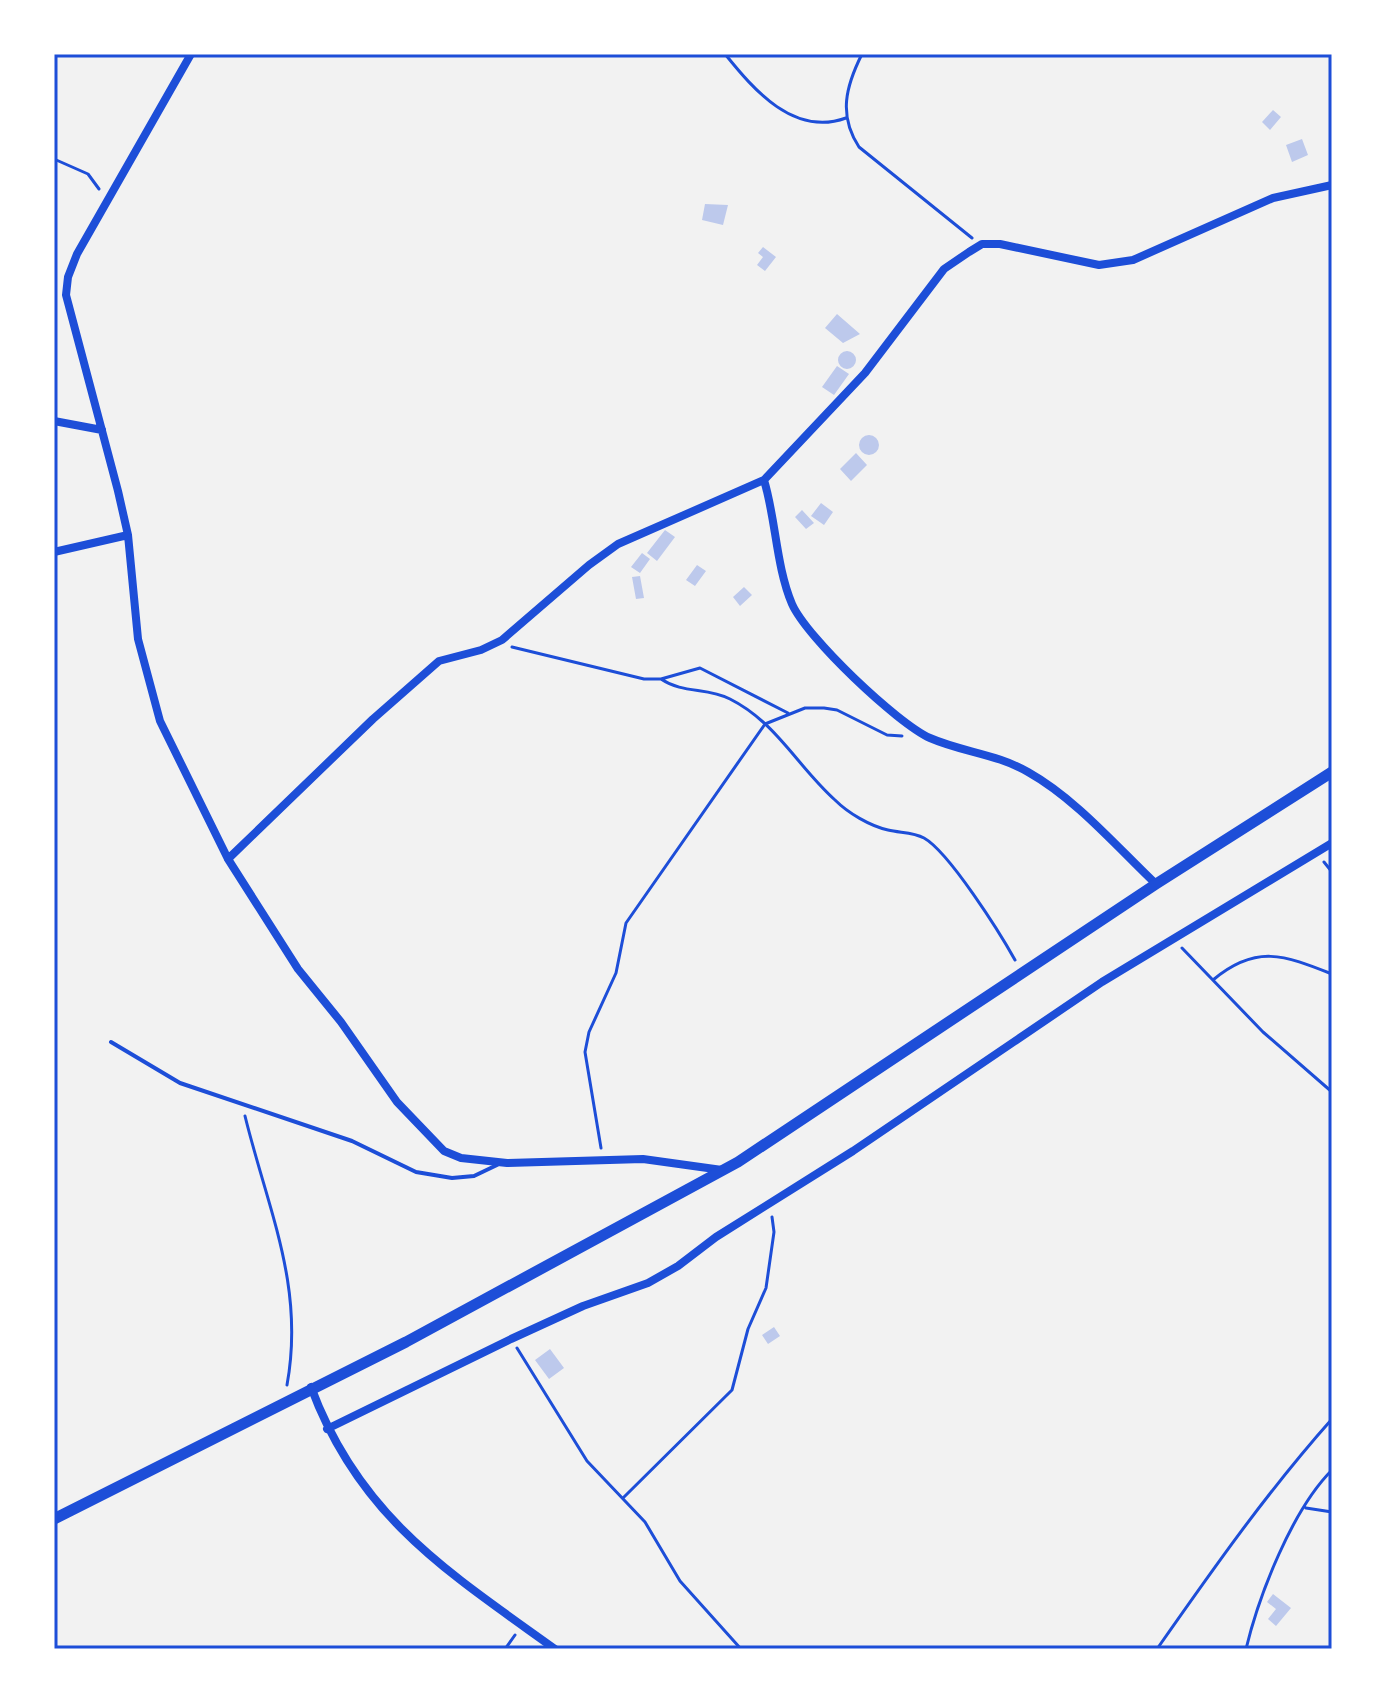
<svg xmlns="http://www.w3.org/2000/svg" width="1386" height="1703" font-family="'Libre Baskerville',serif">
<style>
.building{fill:#bdc9ec}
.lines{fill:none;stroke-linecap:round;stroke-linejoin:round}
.path{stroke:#1d4ed8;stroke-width:3}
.service{stroke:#1d4ed8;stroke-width:4}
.minor{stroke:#1d4ed8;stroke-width:8}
.secondary{stroke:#1d4ed8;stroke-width:11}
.neatline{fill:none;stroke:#1d4ed8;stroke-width:3}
</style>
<rect width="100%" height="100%" fill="#f2f2f2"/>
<!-- building -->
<path class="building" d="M1273,110L1281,117L1270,130L1262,122Z
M1302,139L1308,155L1292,162L1286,145Z
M705,204L728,205L723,225L702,220Z
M763,247L776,257L765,271L757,265L763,257L758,253Z
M837,314L860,334L843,343L825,328Z
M838 360a9 9 0 1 1 18 0a9 9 0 1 1-18 0Z
M837,366L849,374L834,395L822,387Z
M859 445a10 10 0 1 1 20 0a10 10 0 1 1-20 0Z
M856,453L867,465L851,481L840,469Z
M821,503L833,512L824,525L811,516Z
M802,510L814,523L806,529L795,517Z
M665,530L675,537L657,561L647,553Z
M642,553L650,559L640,573L631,567Z
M697,565L706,571L695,586L686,580Z
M640,576L644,598L636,599L632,577Z
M744,587L752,595L740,606L733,597Z
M774,1327L780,1336L768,1344L762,1335Z
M550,1349L564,1368L549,1379L535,1360Z
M1273,1594L1291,1608L1276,1626L1268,1619L1276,1609L1267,1602Z"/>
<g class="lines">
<!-- path -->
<path class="path" d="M725,54C754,90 794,137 846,118
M862,54C846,86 838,115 859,147L972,238
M54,159L88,174L99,189
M512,647L644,679H661L700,668L788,713
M661,679C683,694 707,687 730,699C776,722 798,767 835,800C848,813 870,826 888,830C900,833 913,832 924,838C949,852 1000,933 1015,960
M1324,862L1332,872
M1182,948L1263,1032L1332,1092
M1213,980C1256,944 1284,955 1332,974
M245,1116C268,1210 305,1286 287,1385
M601,1148L585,1052L589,1032L616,973L626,923L765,724L805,708H824L837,710L887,735L902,736
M517,1348L587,1461L645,1522L680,1581L741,1649
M624,1497L732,1390L748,1329L766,1288L774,1232L772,1217
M1306,1508L1332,1512
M505,1649L515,1635
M1157,1649C1213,1569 1267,1492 1332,1419
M1246,1649C1259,1595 1292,1510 1332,1470"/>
<!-- service -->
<path class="service" d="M111,1042L180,1083L352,1141L416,1172L452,1178L474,1176L497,1165"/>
<!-- minor -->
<path class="minor" d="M191,54L77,254L68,277L66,295L118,491L128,535L138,639L160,721L228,859L298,969L341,1022L397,1102L444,1151L461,1158L507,1163L643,1159L722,1170
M54,421L102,430
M764,480C776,520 776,566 792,604C807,638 897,723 930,738C962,752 997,754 1028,772C1076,799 1116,846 1156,884
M54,552L128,535
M228,859L373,719L439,661L481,650L502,640L589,565L618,544L764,480L865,373L944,269L969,252L982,244H1000L1099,265L1133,260L1273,198L1332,185
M311,1387C359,1517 448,1572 555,1649
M327,1429L511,1339L583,1306L648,1283L678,1266L716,1237L853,1151L1102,982L1332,843"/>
<!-- secondary -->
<path class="secondary" d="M54,1519L406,1342L738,1162L1156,884L1332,772"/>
</g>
<!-- border -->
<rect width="1386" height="1703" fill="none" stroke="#ffffff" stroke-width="112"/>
<rect x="56" y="56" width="1274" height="1591" class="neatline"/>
</svg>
